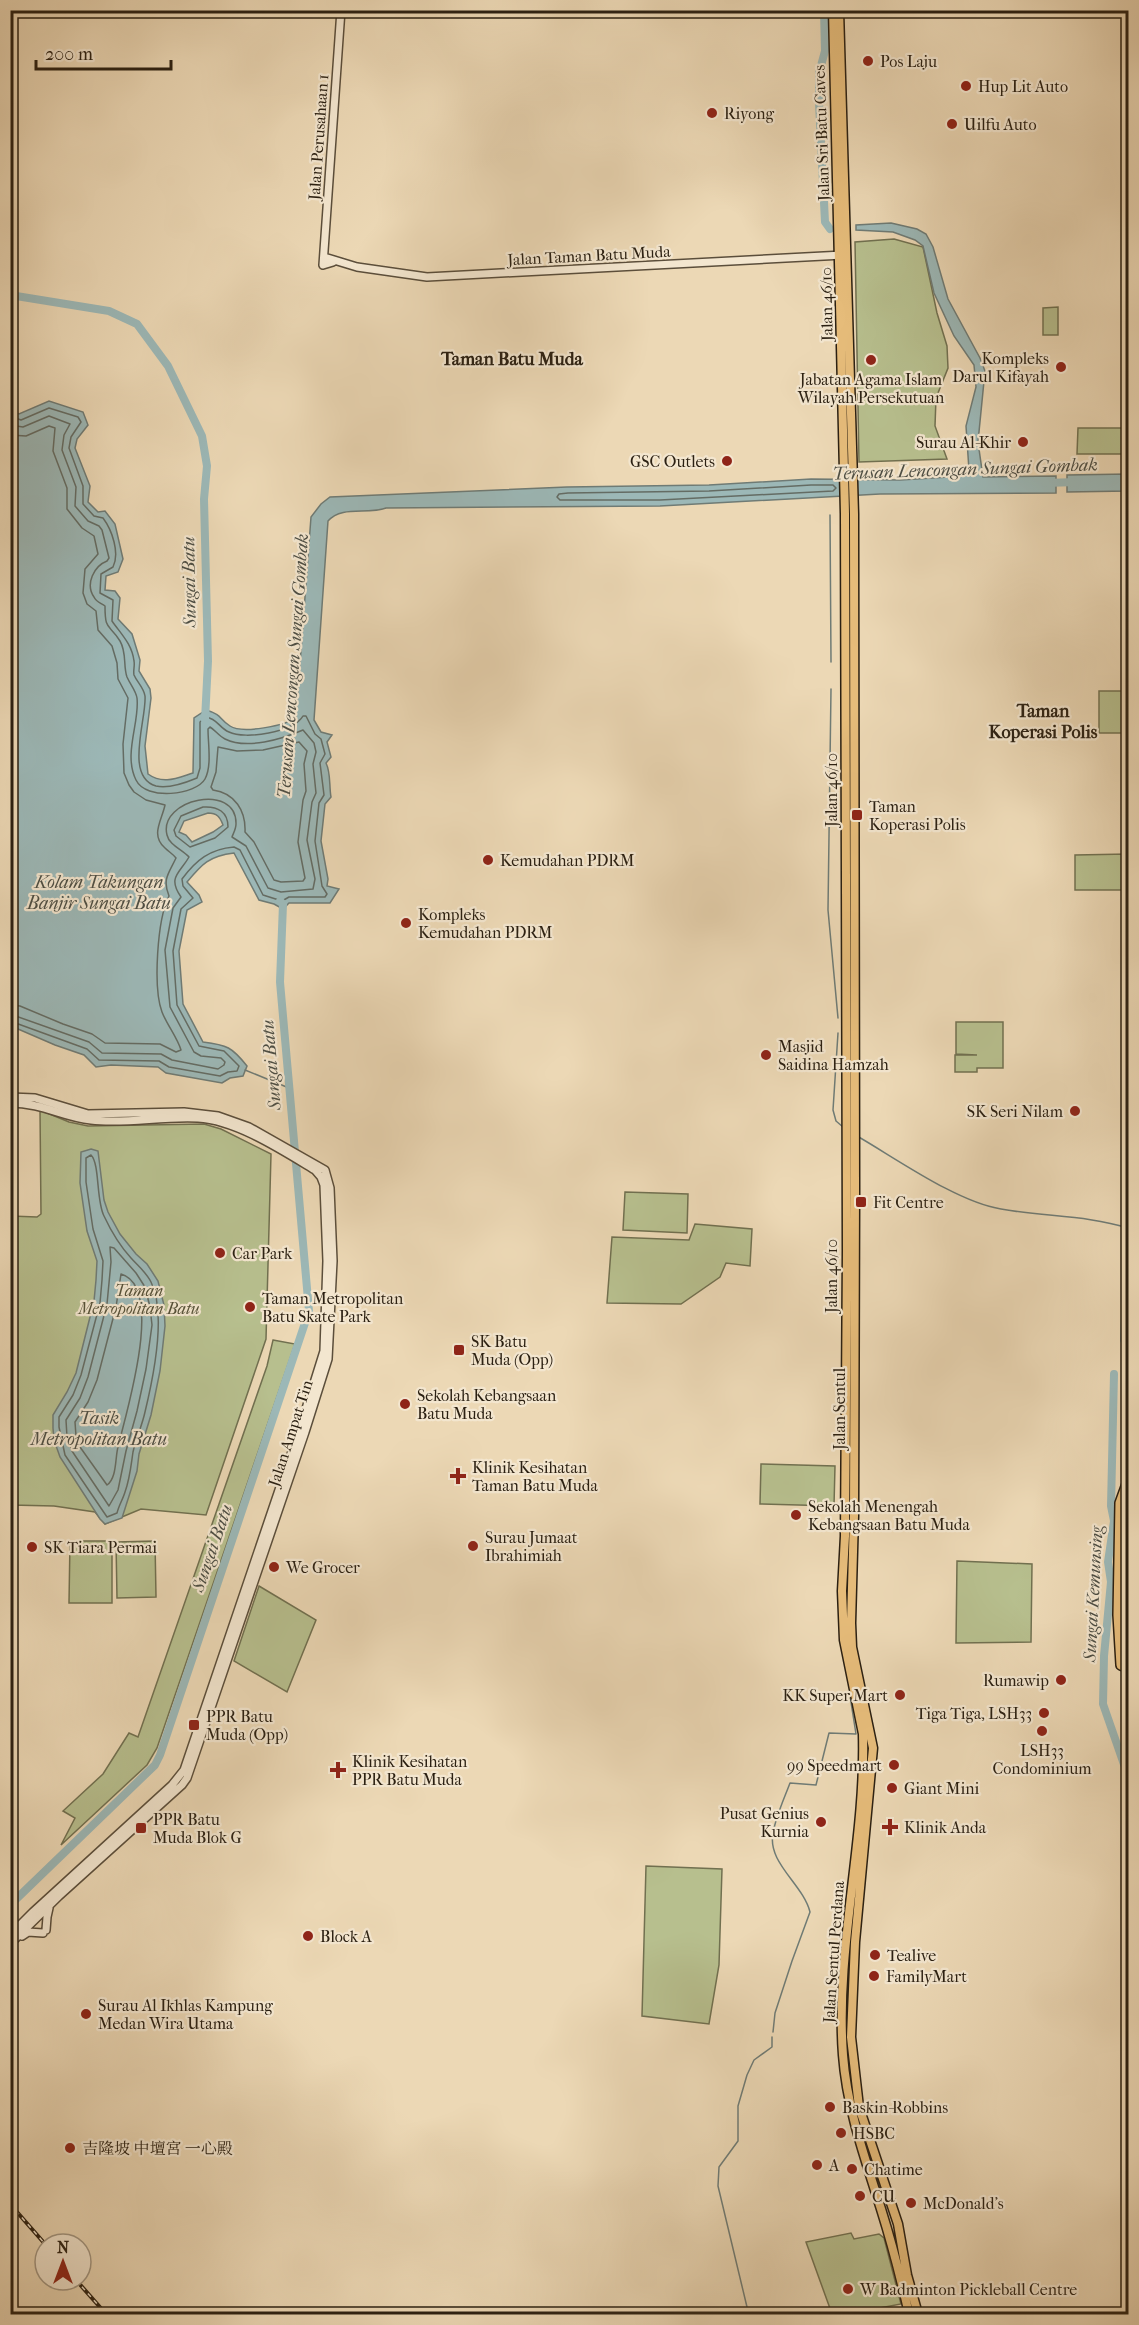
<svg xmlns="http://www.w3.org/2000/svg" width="1139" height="2325" font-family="'IM FELL French Canon','Noto Serif SC',serif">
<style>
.green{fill:#b7bf8e;stroke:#717050;stroke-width:1.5}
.water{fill:#9cb8b7;stroke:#6f7b75;stroke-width:1.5;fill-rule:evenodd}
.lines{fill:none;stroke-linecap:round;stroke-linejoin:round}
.shore{stroke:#646c64;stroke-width:1.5}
.stream{stroke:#6f7b75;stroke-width:1.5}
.river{stroke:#9cb8b7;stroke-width:8}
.minor-casing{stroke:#5b4e3b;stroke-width:10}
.major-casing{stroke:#2b2012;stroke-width:11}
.highway-casing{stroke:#2b2012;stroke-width:12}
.minor{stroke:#f3e6cf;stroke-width:7}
.major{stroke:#e6bc7a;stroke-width:8}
.highway{stroke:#e6bc7a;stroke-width:9}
.rail-casing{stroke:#2b2012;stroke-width:4}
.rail{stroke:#f3e6cf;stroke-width:1.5;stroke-dasharray:4.5;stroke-linecap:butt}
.poi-dot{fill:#8f2418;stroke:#f3e6cf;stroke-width:2}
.labels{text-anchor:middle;stroke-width:4.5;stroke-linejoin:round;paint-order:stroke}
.poi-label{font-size:16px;fill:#2b2012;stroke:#f3e6cf;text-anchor:start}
.street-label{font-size:16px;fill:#2b2012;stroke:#f3e6cf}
.park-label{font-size:16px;font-style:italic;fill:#555037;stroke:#f3e6cf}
.neighbourhood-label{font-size:18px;font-weight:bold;fill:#2b2012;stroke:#f3e6cf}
.water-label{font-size:18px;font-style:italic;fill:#4d4e44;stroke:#f3e6cf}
</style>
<rect width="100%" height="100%" fill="#ecd8b5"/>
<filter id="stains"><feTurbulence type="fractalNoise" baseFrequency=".00333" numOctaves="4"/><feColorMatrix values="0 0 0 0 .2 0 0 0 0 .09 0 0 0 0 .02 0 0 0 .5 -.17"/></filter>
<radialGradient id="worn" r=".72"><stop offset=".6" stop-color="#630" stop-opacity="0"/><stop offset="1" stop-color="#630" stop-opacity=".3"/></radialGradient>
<!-- green -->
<path class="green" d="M894,239L923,247L937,313L947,346L948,368L936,398L935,426L947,459L859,462L855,242Z
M1058,307V335H1043V308Z
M1078,428H1128V454H1077Z
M1099,691H1128V733H1099Z
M1128,854V890H1075V855Z
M956,1022H1003V1068H977V1072H955V1055H977L956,1054Z
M40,1110L69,1122L88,1126L204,1124L221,1129L271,1154L266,1339L206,1515L141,1509L105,1524L95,1512L54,1506L11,1505V1216L37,1217L41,1214Z
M625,1192L688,1194L687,1233L623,1230Z
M695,1224L752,1229L750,1266L726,1263L720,1277L681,1304L607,1303L612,1237L689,1240Z
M273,1340L295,1344L157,1748L147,1765L61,1845L75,1818L63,1811L103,1774L129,1733L138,1737L267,1366Z
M761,1464L835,1466L834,1506L760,1504Z
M70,1541H112V1603H69Z
M155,1541L156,1597L117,1598L116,1542Z
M957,1561L1032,1564L1031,1642L956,1643Z
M259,1586L316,1620L287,1692L234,1661Z
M646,1866L722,1869L719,1965L709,2024L642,2016Z
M851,2233L854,2239L879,2234L884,2238L901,2304L848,2314H832L806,2242Z"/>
<!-- water -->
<path class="water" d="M891,223L917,229L926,234L933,247L948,299L980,358L985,371L978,442L983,477L1056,476V493L880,494L660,506L386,508C367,515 342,505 328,521L314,720L321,732L332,735L327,742L331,757L326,763C331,773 329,786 331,797L325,804L321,841L328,879L327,886L339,889L330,903H289L283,909L274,904L259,900L234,853C209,856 202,864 187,882L199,895L202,902L187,910L179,951L183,1004L203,1042C227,1045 232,1047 247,1066L243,1076L230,1078L222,1083L166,1073L158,1067L111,1065L96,1067L84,1055L55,1045L11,1026L10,407L11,410L19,414L49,401L83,412L88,425L77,439L75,448L90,486L88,502L98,512L105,511L115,524L123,559L118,572L106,576L105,590L115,591L120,598L118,619L132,634L140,660L139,671L150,689L151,698L145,746L148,774C163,785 177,778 193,773L194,718L206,710C223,715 218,718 230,726C242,734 286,726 296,717L311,517L321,504L330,497L567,487L709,485L811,479L900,480L965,476L969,470L966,426L976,387L974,365L954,336L934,293L923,246L915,240L893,232L856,230V225ZM208,813C217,813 220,817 223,825L213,832L192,842L186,835L179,832L184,821Z
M1128,474V491L1067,492V475Z
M91,1149L98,1151L104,1200L108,1212L120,1234L136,1254L147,1264L158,1281L164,1305L165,1326L160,1371L151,1415L139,1454L137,1471L122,1518L105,1524L100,1519L60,1457L54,1440L53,1428V1415L67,1392L76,1373L94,1301L96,1280L97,1261L87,1231L80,1183L81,1152Z"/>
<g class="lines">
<!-- shore -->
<path class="shore" d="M10,416L21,420L49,408L78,417L81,422L71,437L69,448L83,486V504L94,516L103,518C112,530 120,553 113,567L101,574L100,593L113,600L112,621C121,634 132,644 134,661C135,666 133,670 134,675C137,682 144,688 145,696C147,718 124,777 156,786C168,789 185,783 197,778L200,768V722L206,717C218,719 219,728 229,732C245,740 294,732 303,716H306L315,734L321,739L325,754L320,763L324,795L319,803L315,841L322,886L327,894L325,897H289L282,901L263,895L240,850L234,847C210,849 196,860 182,879L183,886L193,898L181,909L173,951L177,1005L199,1046L224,1051L239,1066L237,1071L228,1072L220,1076L169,1067L159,1061L99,1060L87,1049L10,1021
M10,425L23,427L49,416L70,424L64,435L62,450L76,487L75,506L88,521L99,526L102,530L109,558L107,561C94,566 85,584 94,597C96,602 101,603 105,606C105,632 109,623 120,641C127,653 123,666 127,677C130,684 136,691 137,698C140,722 123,754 136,780C146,801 196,795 205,779C212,766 208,744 208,729L210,727C215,730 219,736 225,739C247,750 282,739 303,730L314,743L316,752L313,764L316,793L312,802L307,840L315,879L313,889L281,892L268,888L246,846L232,837C233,834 236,829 236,824C237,782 158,799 167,835C169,845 183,850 189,857C180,873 167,877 181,897L173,908L165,950L170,1007L194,1052L201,1056L221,1058L225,1062L224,1065L218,1069L172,1060L161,1054L102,1053L89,1042L10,1014
M10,435L26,436L49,426L55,428L53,451L67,488V509L82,528L94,536L98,554L85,569L83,593L87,604L96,611L98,630L112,646L117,663L118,679L128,698L123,744L124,773L129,785L134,792L146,800L165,805C162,820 150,835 165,848C169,852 173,854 176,858C169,873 162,879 169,896C157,920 153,988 162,1012C167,1025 177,1037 181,1050L176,1052L160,1044L105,1043L92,1034L63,1024L20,1006L10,1005
M811,485H833L836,488L833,491L660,500H560L557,497L559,494L568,493L709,491Z
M299,742L307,751L304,764L306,791L303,800L298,842L305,878L303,881L281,882L274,880L254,842L245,832C246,811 235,793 213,790L211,787L216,772L218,747L237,751L263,750Z
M203,807C218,806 228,812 228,827L215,838L190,847L176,836L174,830L181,816Z
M91,1155C100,1164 96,1201 104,1216C111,1231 120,1246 131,1258C138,1266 146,1272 151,1282C167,1314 153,1379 145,1412C142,1426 136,1438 133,1452C131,1465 130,1478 125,1492C123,1499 119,1505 117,1513L107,1517L65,1455L59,1427V1417L73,1395L81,1375L100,1303L102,1280L103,1261L93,1229L86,1182V1158Z
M110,1247L114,1248L136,1273L145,1287L150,1307L152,1325L146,1369L137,1411L126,1451L118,1490L109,1506L72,1451L67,1437L66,1420L80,1398L88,1377L107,1304L111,1262Z
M121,1274C166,1287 125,1416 118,1447C115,1458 117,1478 107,1485L80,1447L76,1436L75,1422L88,1402L97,1380L116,1307Z"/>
<!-- stream -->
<path class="stream" d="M830,515L831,662
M831,689L828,910L838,1018
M838,1033L833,1110L836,1121L843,1127
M245,1070L289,1088
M857,1136C897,1159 957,1202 1001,1209C1044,1217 1087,1215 1128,1228
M773,2032L775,2013L792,1961L810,1912C803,1884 767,1863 773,1833C776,1816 784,1799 790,1783L816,1785L829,1733L856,1734L850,1696
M746,2314L747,2307L718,2186L719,2167L738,2141V2106L747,2075L754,2060L772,2047V2037"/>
<!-- river -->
<path class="river" d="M824,10L825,51L819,73V103L825,222L830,229
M10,295L109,311L137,324L168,366L202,436L207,466L204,499L208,661L205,720
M1045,483L1077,482
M1124,1340L1128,1246
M1114,1374L1111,1506L1114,1521L1108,1562L1111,1582L1104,1656L1103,1704L1128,1776
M10,1905L155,1765L160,1755L309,1311L280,982L283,904L280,901
M1128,2036V2056"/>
<!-- minor casing -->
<g class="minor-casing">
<path id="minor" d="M324,257L357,267L427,277L843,255
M333,262L323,265L341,10
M10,1097L35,1098L88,1114L184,1112L218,1116L249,1127L325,1170L330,1188L333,1261L328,1359L305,1432L187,1778L182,1785L59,1896L10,1944
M10,1103C43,1103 62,1117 91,1120C126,1124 162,1116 198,1118C236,1120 282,1150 315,1170L321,1177L324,1185L327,1261L324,1351L299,1431L184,1770L172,1785L33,1912L10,1935
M46,1930L47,1917L49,1908
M22,1936L28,1932L43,1933"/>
</g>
<!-- major casing -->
<g class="major-casing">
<path id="major" d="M833,10L845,514L847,1250L845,1536L842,1591L844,1640L863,1734C866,1842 835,1948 843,2055C847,2109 865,2158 881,2209C892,2244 901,2279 909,2314
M839,10L854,514L855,1194L854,1516L851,1623L852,1647L873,1748L855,1942L851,2037L859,2107L898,2224L907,2275L918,2314"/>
</g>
<!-- highway casing -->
<g class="highway-casing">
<path id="highway" d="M1128,1481L1120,1503L1118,1615L1121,1665L1128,1668"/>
</g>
<!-- minor -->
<use href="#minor" class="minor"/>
<!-- major -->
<use href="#major" class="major"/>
<!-- highway -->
<use href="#highway" class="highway"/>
<!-- rail casing -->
<g class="rail-casing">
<path id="rail" d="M10,2204L45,2244
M76,2280L106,2314"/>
</g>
<!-- rail -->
<use href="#rail" class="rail"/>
</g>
<!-- markers -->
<g class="poi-dot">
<circle cx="868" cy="61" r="6"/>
<circle cx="966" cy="86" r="6"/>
<circle cx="712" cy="113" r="6"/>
<circle cx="952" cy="124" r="6"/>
<circle cx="871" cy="360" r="6"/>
<circle cx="1061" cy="367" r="6"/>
<circle cx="1023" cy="442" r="6"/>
<circle cx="727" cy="461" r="6"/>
<rect x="851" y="809" width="12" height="12" rx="3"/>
<circle cx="488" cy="860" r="6"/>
<circle cx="406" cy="923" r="6"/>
<circle cx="766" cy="1055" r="6"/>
<circle cx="1075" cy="1111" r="6"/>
<rect x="855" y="1196" width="12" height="12" rx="3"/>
<circle cx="220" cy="1253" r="6"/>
<circle cx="250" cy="1307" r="6"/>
<rect x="453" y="1344" width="12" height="12" rx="3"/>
<circle cx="405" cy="1404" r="6"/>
<path d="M455 1467h6v6h6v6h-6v6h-6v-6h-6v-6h6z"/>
<circle cx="796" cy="1515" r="6"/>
<circle cx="473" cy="1546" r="6"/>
<circle cx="32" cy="1547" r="6"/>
<circle cx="274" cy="1567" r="6"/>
<circle cx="1061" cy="1680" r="6"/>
<circle cx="900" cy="1695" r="6"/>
<circle cx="1044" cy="1713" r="6"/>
<rect x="188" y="1719" width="12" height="12" rx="3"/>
<circle cx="1042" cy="1731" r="6"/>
<circle cx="894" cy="1765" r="6"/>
<path d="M335 1761h6v6h6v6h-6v6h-6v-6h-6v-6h6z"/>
<circle cx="892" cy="1788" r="6"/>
<circle cx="821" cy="1822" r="6"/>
<path d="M887 1818h6v6h6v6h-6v6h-6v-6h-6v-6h6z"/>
<rect x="135" y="1822" width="12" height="12" rx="3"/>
<circle cx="308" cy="1936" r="6"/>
<circle cx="875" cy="1955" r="6"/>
<circle cx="874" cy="1976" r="6"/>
<circle cx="86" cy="2014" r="6"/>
<circle cx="830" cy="2107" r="6"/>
<circle cx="841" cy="2133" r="6"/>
<circle cx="70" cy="2148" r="6"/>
<circle cx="817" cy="2165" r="6"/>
<circle cx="852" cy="2169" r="6"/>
<circle cx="860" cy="2196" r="6"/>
<circle cx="911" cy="2203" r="6"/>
<circle cx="848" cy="2289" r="6"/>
</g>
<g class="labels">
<!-- poi labels -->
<g class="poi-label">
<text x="880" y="67">Pos Laju</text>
<text x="978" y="92">Hup Lit Auto</text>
<text x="724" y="119">Riyong</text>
<text x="964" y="130">Uilfu Auto</text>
<text x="1049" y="364" text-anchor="end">Kompleks<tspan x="1049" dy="18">Darul Kifayah</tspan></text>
<text x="871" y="385" text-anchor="middle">Jabatan Agama Islam<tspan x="871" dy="18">Wilayah Persekutuan</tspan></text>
<text x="1011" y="448" text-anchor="end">Surau Al-Khir</text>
<text x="715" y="467" text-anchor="end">GSC Outlets</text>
<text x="869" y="812">Taman<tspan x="869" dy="18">Koperasi Polis</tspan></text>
<text x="500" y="866">Kemudahan PDRM</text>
<text x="418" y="920">Kompleks<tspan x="418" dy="18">Kemudahan PDRM</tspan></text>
<text x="778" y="1052">Masjid<tspan x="778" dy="18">Saidina Hamzah</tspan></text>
<text x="1063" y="1117" text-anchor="end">SK Seri Nilam</text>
<text x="873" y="1208">Fit Centre</text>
<text x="232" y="1259">Car Park</text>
<text x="262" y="1304">Taman Metropolitan<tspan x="262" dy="18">Batu Skate Park</tspan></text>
<text x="471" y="1347">SK Batu<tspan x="471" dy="18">Muda (Opp)</tspan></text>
<text x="417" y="1401">Sekolah Kebangsaan<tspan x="417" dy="18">Batu Muda</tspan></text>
<text x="472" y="1473">Klinik Kesihatan<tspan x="472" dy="18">Taman Batu Muda</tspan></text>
<text x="808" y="1512">Sekolah Menengah<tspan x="808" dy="18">Kebangsaan Batu Muda</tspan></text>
<text x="485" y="1543">Surau Jumaat<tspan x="485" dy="18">Ibrahimiah</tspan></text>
<text x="44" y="1553">SK Tiara Permai</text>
<text x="286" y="1573">We Grocer</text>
<text x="1049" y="1686" text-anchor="end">Rumawip</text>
<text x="888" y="1701" text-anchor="end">KK Super Mart</text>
<text x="1032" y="1719" text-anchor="end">Tiga Tiga, LSH33</text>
<text x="206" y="1722">PPR Batu<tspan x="206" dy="18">Muda (Opp)</tspan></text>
<text x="1042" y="1756" text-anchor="middle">LSH33<tspan x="1042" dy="18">Condominium</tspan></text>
<text x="352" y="1767">Klinik Kesihatan<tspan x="352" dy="18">PPR Batu Muda</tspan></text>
<text x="882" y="1771" text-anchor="end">99 Speedmart</text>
<text x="904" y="1794">Giant Mini</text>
<text x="809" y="1819" text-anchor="end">Pusat Genius<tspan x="809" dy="18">Kurnia</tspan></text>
<text x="153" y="1825">PPR Batu<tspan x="153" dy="18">Muda Blok G</tspan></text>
<text x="904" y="1833">Klinik Anda</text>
<text x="320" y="1942">Block A</text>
<text x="887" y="1961">Tealive</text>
<text x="886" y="1982">FamilyMart</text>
<text x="98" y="2011">Surau Al Ikhlas Kampung<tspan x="98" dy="18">Medan Wira Utama</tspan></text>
<text x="842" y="2113">Baskin-Robbins</text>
<text x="853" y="2139">HSBC</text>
<text x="82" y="2154">吉隆坡 中壇宮 一心殿</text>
<text x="829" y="2171">A</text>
<text x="864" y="2175">Chatime</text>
<text x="872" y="2202">CU</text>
<text x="923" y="2209">McDonald's</text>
<text x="860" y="2295">W Badminton Pickleball Centre</text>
</g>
<!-- street labels -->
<g class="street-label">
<text transform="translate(821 133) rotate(-92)" y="6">Jalan Sri Batu Caves</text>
<text transform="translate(318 137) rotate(-86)" y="6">Jalan Perusahaan 1</text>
<text transform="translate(589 255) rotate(-3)" y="6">Jalan Taman Batu Muda</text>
<text transform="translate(826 304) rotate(-91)" y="6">Jalan 46/10</text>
<text transform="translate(831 790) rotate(-90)" y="6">Jalan 46/10</text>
<text transform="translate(831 1276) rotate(-90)" y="6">Jalan 46/10</text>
<text transform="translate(839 1409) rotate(-90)" y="6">Jalan Sentul</text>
<text transform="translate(290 1433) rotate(-72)" y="6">Jalan Ampat Tin</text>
<text transform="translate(833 1952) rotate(-86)" y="6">Jalan Sentul Perdana</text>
</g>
<!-- park labels -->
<g class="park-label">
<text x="139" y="1296">Taman<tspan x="139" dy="18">Metropolitan Batu</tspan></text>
</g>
<!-- neighbourhood labels -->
<g class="neighbourhood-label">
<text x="512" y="365">Taman Batu Muda</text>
<text x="1043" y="717">Taman<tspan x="1043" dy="21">Koperasi Polis</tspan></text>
</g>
<!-- water labels -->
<g class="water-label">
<text transform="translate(965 469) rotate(-2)" y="6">Terusan Lencongan Sungai Gombak</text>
<text transform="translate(189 582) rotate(-91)" y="6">Sungai Batu</text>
<text transform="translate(293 666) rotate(-86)" y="6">Terusan Lencongan Sungai Gombak</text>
<text x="99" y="888">Kolam Takungan<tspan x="99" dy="21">Banjir Sungai Batu</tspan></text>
<text transform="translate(271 1065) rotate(-95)" y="6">Sungai Batu</text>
<text x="99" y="1424">Tasik<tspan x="99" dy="21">Metropolitan Batu</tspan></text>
<text transform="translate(212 1548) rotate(-71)" y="6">Sungai Batu</text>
<text transform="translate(1093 1594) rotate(-87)" y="6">Sungai Kemunsing</text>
</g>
</g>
<!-- margin -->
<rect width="1139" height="2325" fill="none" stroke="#ecd8b5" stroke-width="36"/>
<rect x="12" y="12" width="1115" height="2301" fill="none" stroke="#2b2012" stroke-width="3"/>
<rect x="18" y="18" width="1103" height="2289" fill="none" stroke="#2b2012" stroke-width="1.5"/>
<!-- north arrow -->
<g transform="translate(63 2262)"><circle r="28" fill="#f3e6cf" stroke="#a39783" stroke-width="1.5"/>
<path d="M0-4.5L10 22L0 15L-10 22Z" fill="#8f2418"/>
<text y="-9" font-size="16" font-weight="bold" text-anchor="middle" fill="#2b2012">N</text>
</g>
<!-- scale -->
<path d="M36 60v9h135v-9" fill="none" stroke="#2b2012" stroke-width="3"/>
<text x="45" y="60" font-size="18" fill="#2b2012" stroke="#f3e6cf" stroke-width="4.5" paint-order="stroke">200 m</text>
<rect width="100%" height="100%" filter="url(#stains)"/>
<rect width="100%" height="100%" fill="url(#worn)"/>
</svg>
